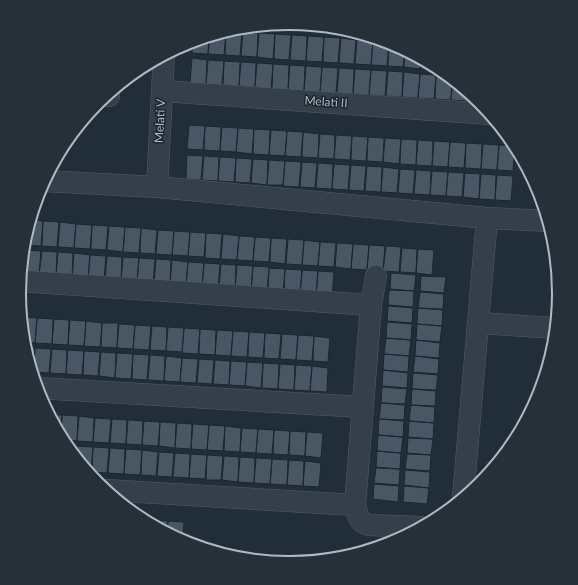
<svg xmlns="http://www.w3.org/2000/svg" width="578" height="585" font-family="Lato,sans-serif">
<style>
.building{fill:#495765;stroke:#1c2630}
.lines{fill:none;stroke-linecap:round;stroke-linejoin:round}
.street-casing{stroke:#525c67;stroke-width:22}
.street{stroke:#353f49;stroke-width:21}
.labels{text-anchor:middle;stroke-width:3;stroke-linejoin:round;paint-order:stroke}
.street-label{font-size:12px;fill:#afb9c5;stroke:#1a242d}
.rim{fill:none;stroke:#afb9c5;stroke-width:2}
</style>
<rect width="100%" height="100%" fill="#212d38"/>
<!-- building -->
<path class="building" d="M226,31L242,32L240,56L225,55Z
M226,31L224,55L208,54L210,36Z
M243,32L258,33L257,57L241,56Z
M259,33L275,34L273,59L257,57Z
M275,34L291,35L289,60L274,59Z
M292,35L307,36L306,61L290,60Z
M209,36L208,54L192,53L193,41Z
M308,36L324,37L322,62L306,61Z
M324,37L340,38L338,63L323,62Z
M341,38L356,40L354,64L339,63Z
M357,40L373,41L371,65L355,64Z
M373,41L389,42L387,66L371,65Z
M389,42L405,50L403,67L388,66Z
M405,50L421,58L420,69L404,67Z
M192,58L207,60L206,84L190,83Z
M421,58L436,67V70L421,69Z
M208,60L224,61L222,85L206,84Z
M224,61L240,62L239,86L223,85Z
M241,62L256,63L255,87L239,86Z
M257,63L273,64L271,89L255,87Z
M273,64L289,65L288,90L272,89Z
M290,65L305,66L304,91L288,90Z
M306,66L322,67L320,92L304,91Z
M322,67L338,68L336,93L320,92Z
M339,68L354,69L353,94L337,93Z
M355,69L371,70L369,95L353,94Z
M371,70L387,71L385,96L369,95Z
M388,71L403,72L402,97L386,96Z
M404,72L420,74L418,98L402,97Z
M420,74L436,75L434,99L418,98Z
M436,75L448,76L452,79L451,100L435,99Z
M453,79L467,91V101L451,100Z
M468,92L480,102L467,101Z
M189,125L205,126L203,150L187,149Z
M205,126L221,127L220,151L204,150Z
M222,127L238,128L236,152L220,151Z
M238,128L254,129L252,154L236,152Z
M254,129L270,130L269,155L253,154Z
M271,130L287,131L285,156L269,155Z
M287,131L303,132L301,157L285,156Z
M303,132L319,134L318,158L302,157Z
M320,134L335,135L334,159L318,158Z
M336,135L352,136L350,160L334,159Z
M352,136L368,137L366,161L351,160Z
M368,137L384,138L383,162L367,161Z
M385,138L401,139L399,164L383,162Z
M401,139L417,140L416,165L400,164Z
M418,140L433,141L432,166L416,165Z
M434,141L450,142L448,167L432,166Z
M450,142L466,143L464,168L448,167Z
M466,143L482,144L481,169L465,168Z
M483,144L499,145L497,170L481,169Z
M499,145L515,146L513,171L497,170Z
M187,155L203,156L201,180L186,179Z
M204,156L219,157L218,181L202,180Z
M220,157L236,158L234,182L218,181Z
M236,158L252,159L250,183L235,182Z
M253,159L268,160L267,185L251,183Z
M269,160L285,161L283,185H267Z
M285,161L301,162L299,187L283,186Z
M302,162L317,163L315,188L300,187Z
M318,163L333,164L332,189L316,188Z
M334,164L350,165L348,190L332,189Z
M351,165L366,166L364,191L349,190Z
M367,166L382,167L381,192L365,191Z
M383,167L399,169L397,193L381,192Z
M400,169L415,170L413,194L398,193Z
M416,170L431,171L430,195L414,194Z
M432,171L448,172L446,196L430,195Z
M448,172L464,173L462,197L446,196Z
M465,173L480,174L479,199L463,197Z
M481,174L496,175L495,200L479,199Z
M497,175L513,176L511,201L495,200Z
M30,220L43,221L41,246L25,245L26,233Z
M43,221L59,222L57,247L42,246Z
M60,222L76,224L74,248L58,247Z
M76,224L92,225L90,249L74,248Z
M92,225L108,226L106,250L91,249Z
M109,226L125,227L123,252L107,250Z
M125,227L141,228L139,253L123,252Z
M141,228L157,230L155,254L140,253Z
M158,230L174,231L172,255L156,254Z
M174,231L190,232L188,256L172,255Z
M190,232L206,233L204,257L188,256Z
M206,233L222,234L220,259L205,258Z
M223,234L239,236L237,260L221,259Z
M239,236L255,237L253,261L237,260Z
M255,237L271,238L269,262L253,261Z
M271,238L287,239L285,264L270,262Z
M288,239L304,240L302,265L286,264Z
M304,240L320,242L318,266L302,265Z
M320,242L336,243L334,267L318,266Z
M337,243L353,244L351,269L335,267Z
M353,244L369,245L367,270L351,269Z
M369,245L385,246L383,271L367,270Z
M386,246L401,247L399,272L383,271Z
M402,248L417,249L416,273L400,272Z
M418,249L434,250L432,275L416,273Z
M25,250L41,251L39,275L23,274Z
M42,251L57,252L56,276L39,275Z
M58,252L73,253L72,278L56,277Z
M74,253L90,255L88,279L72,278Z
M90,255L106,256L104,280L88,279Z
M107,256L122,257L121,281L105,280Z
M123,257L139,258L137,283L121,281Z
M139,258L155,259L153,284L137,283Z
M156,259L171,260L170,285L154,284Z
M172,260L188,262L186,286L170,285Z
M188,262L204,263L202,288L186,286Z
M204,263L220,264L218,289L202,288Z
M221,264L236,265L235,290L219,289Z
M237,265L253,266L251,291L235,290Z
M253,266L269,267L267,292L251,291Z
M269,268L285,269L283,294L268,292Z
M285,269L302,270L300,295L284,294Z
M302,270L318,271L316,296L300,295Z
M318,271L334,272L332,297L316,296Z
M391,273L416,275L414,291L390,289Z
M421,276L446,277L444,293L420,291Z
M389,290L414,291L413,307L388,305Z
M420,292L444,294L443,309L418,308Z
M388,306L413,308L412,323L387,321Z
M418,308L443,310L442,326L417,324Z
M21,317L37,318L35,343L24,342Z
M37,318L53,319L52,344L35,343Z
M54,319L69,320L68,345L52,344Z
M70,320L86,321L84,346L68,345Z
M86,321L102,323L100,347L84,346Z
M387,322L412,324L411,340L386,338Z
M102,323H118L117,348L101,347Z
M119,324L135,325L133,349L117,348Z
M417,324L442,326L440,342L416,340Z
M135,325L151,326L149,350L133,349Z
M152,326L167,327L166,351L150,350Z
M168,327L184,328L182,352L166,351Z
M184,328L200,329L198,354L182,353Z
M200,329L216,330L215,355L199,354Z
M217,330L233,331L231,356L215,355Z
M233,331L249,332L247,357L231,356Z
M249,332L265,333L263,358L248,357Z
M265,333L281,334L279,359L264,358Z
M282,334L298,335L296,360L280,359Z
M298,335L314,336L312,361L296,360Z
M314,336L330,338L328,362L313,361Z
M386,338L411,340L409,356L384,354Z
M416,340L440,343L439,358L415,356Z
M25,347L35,348L33,372H32Z
M35,348L51,349L49,373L34,372Z
M52,349L67,350L66,374L50,373Z
M68,350L84,351L82,375L66,374Z
M84,351L100,352L98,376L83,375Z
M101,352L116,353L115,378L99,376Z
M117,353L133,354L131,379L115,378Z
M133,354L149,355L147,380L132,379Z
M384,354L409,356L408,372L383,370Z
M150,355L165,356L164,381L148,380Z
M166,356L182,358L180,382L164,381Z
M415,356L439,359L438,374L413,372Z
M182,358L198,359L196,383L180,382Z
M199,359L214,360L212,384L197,383Z
M215,360L230,361L229,385L213,384Z
M231,361L247,362L245,386L229,385Z
M247,362L263,363L261,388L245,386Z
M263,363L279,364L278,389L262,388Z
M280,364L295,365L294,390L278,389Z
M296,365L312,366L310,391L294,390Z
M312,366L328,368L327,392L310,391Z
M383,370L408,373L407,388L382,386Z
M413,373L438,375L436,390L412,389Z
M382,387L407,389L405,404L381,403Z
M412,389L436,391L435,406L411,405Z
M381,403L405,405L404,420L379,419Z
M411,405L435,407L434,423L409,421Z
M50,415H62L61,435Z
M62,415L78,416L77,441L63,440L61,436Z
M79,416L94,418L93,442L77,441Z
M95,418L111,419L109,443L93,442Z
M112,419L127,420L126,444L110,443Z
M379,419L404,421L403,437L378,435Z
M128,420L143,421L142,445L126,444Z
M144,421L160,422L158,446L142,445Z
M409,421L434,423L433,439L408,437Z
M160,422L176,423L175,448L159,446Z
M177,423L192,424L191,449L175,448Z
M193,424L209,425L207,450L191,449Z
M209,425L225,426L223,451L207,450Z
M225,426L241,428L240,452L224,451Z
M242,428L258,429L256,453L240,452Z
M258,429L274,430L272,454L256,453Z
M274,430L290,431L288,455L273,454Z
M290,431L306,432L305,456L289,455Z
M307,432L323,433L321,458L305,456Z
M378,435L403,437L401,453L377,451Z
M408,438L433,439L431,455L407,453Z
M67,445L76,446V456Z
M77,446L93,447L91,472H88L76,457Z
M93,447L109,448L107,473L92,472Z
M110,448L125,449L124,474L108,473Z
M126,449L142,450L140,475L124,474Z
M142,450L158,452L156,476L141,475Z
M377,451L401,453L400,469L376,467Z
M159,452L174,453L172,477L157,476Z
M175,453L190,454L189,478L173,477Z
M191,454L207,455L205,479L189,478Z
M407,454L431,455L430,471L405,469Z
M207,455L223,456L221,480H206Z
M224,456L239,457L238,482L222,480Z
M240,457L255,458L254,483L238,482Z
M256,458L272,459L270,484L254,483Z
M272,459L288,460L287,485L270,484Z
M289,460L304,461L303,486L287,485Z
M305,461L321,463L319,487L303,486Z
M376,468L400,469L399,485L374,483Z
M405,470L430,472L429,488L404,485Z
M374,484L399,486L398,502L373,499Z
M404,486L429,488L427,504L403,502Z
M152,520L168,521L167,532L152,524Z
M168,521L184,522L183,540L167,532Z"/>
<g class="lines">
<!-- street casing -->
<g class="street-casing">
<path id="street" d="M162,91L490,114
M105,96H109
M44,181L157,187L487,218L548,221
M157,187L164,54
M376,276L371,305L355,505C358,515 358,523 369,525L421,527
M20,281L371,305
M478,323L555,328
M37,388L363,407
M106,490L355,505
M463,498L487,218"/>
</g>
<!-- street -->
<use href="#street" class="street"/>
</g>
<g class="labels">
<!-- street labels -->
<g class="street-label">
<text transform="translate(326 102) rotate(4)" y="4">Melati II</text>
<text transform="translate(160 121) rotate(-87)" y="4">Melati V</text>
</g>
</g>
<!-- crop -->
<path d="M0 0H578V585H0ZM26 293a263 263 0 1 1 526 0a263 263 0 1 1-526 0Z" fill="#263039" fill-rule="evenodd"/>
<path class="rim" d="M26 293a263 263 0 1 1 526 0a263 263 0 1 1-526 0Z"/>
</svg>
